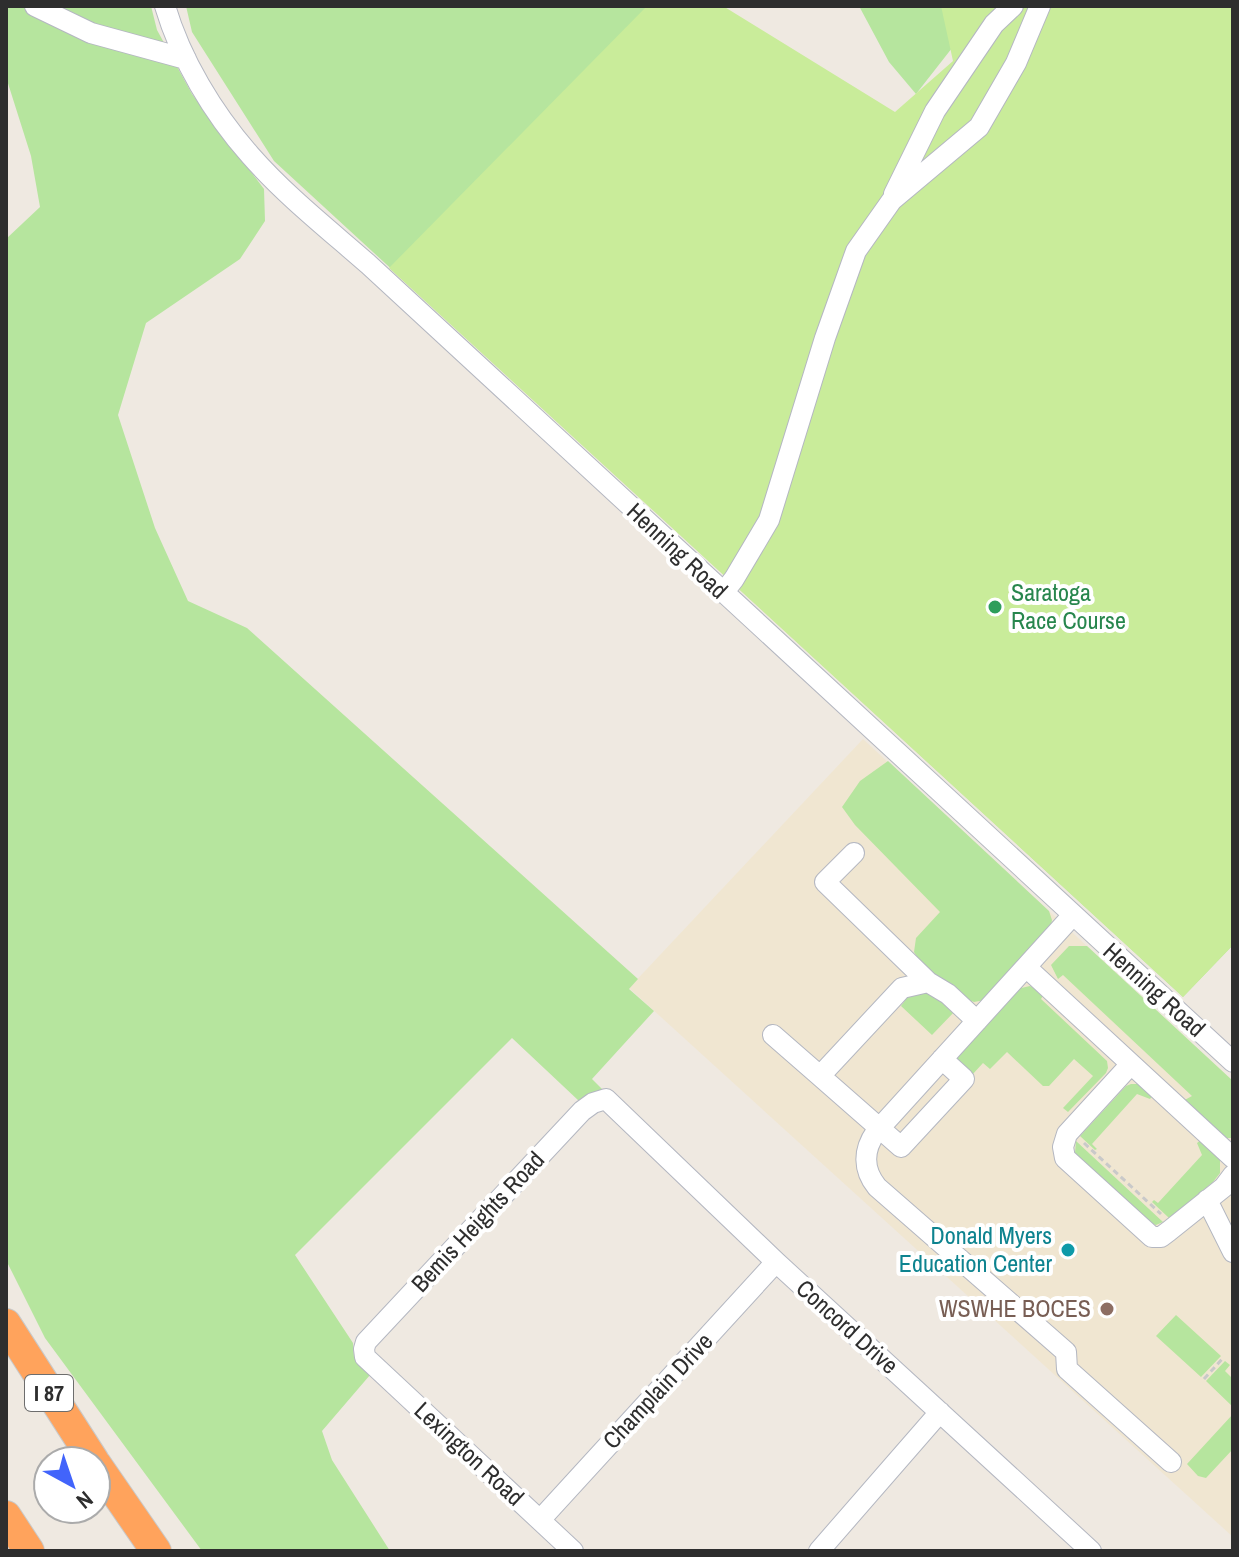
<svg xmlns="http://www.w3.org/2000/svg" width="1239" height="1557" font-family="'Archivo Narrow',sans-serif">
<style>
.education{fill:#f0e6d1}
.green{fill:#b6e59e}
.pitch{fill:#c9ec9a}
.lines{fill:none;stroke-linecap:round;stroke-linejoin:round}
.minor-casing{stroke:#b4b7c1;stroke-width:22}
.highway-casing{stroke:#c9c9c9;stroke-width:32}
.path{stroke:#c9c9c9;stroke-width:3;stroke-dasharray:6 4;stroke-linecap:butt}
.minor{stroke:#fff;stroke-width:20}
.highway{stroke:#ffa35c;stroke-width:30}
.leisure-dot{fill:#2e9e5b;stroke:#fff;stroke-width:3}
.culture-dot{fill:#0f9aa8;stroke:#fff;stroke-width:3}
.education-dot{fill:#8d6e63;stroke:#fff;stroke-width:3}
.labels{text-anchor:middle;stroke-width:8;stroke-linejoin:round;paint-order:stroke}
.shield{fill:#fff;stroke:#6d6d6d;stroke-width:2}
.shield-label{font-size:22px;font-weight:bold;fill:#2e2e2e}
.street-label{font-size:24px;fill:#2e2e2e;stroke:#fff}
.leisure-label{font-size:24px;fill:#27864d;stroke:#fff;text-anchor:start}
.culture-label{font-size:24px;fill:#0d838f;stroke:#fff;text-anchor:end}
.education-label{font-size:24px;fill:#785e54;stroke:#fff;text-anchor:end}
</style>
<rect width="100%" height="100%" fill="#efe9e1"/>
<!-- education -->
<path class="education" d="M863,739L1233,1081V1537L629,988Z"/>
<!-- green -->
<path class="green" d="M6,6H151L157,30L192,94L264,189L265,221L240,259L146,323L118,415L155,528L188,601L247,628L638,979L629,989L654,1011L592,1079L608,1095H591L579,1101L512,1038L295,1255L353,1343L354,1357L370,1375L322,1431L332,1460L390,1551H202L45,1338L6,1260V239L40,207L31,156L6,77Z
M186,6H658L1233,945L1183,997L274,161L192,32Z
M859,6H980L981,11L916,94L889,62Z
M888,761L1049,911L1052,920L1050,931L985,1000L974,1002L962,997L921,963L914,952L916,938L940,912L855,825L842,807L860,781Z
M1069,946H1087L1233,1081V1138H1226L1181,1102L1192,1096L1063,975L1058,979L1051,965Z
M1030,986L1044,994L1041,999L1107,1061L1108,1068L1106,1073L1068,1112L1063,1108L1093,1076L1074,1059L1049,1086H1043L1007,1052L990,1069L983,1063L972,1075L952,1057L1017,989Z
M921,992L932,994L956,1010L932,1035L901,1006L909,995Z
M1131,1084H1141L1153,1095L1150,1099L1137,1094L1092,1144L1097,1149L1095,1150L1080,1136L1126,1086Z
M1201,1140L1217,1154L1220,1160V1173L1213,1182L1169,1218L1152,1202L1154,1200L1158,1203L1202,1155L1197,1143Z
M1076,1141L1163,1222L1156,1225L1149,1223L1080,1160L1075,1153Z
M1176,1315L1221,1356L1201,1377L1156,1336Z
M1225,1361L1230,1365L1225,1371L1233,1379V1407L1206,1381Z
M1233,1414V1449L1206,1478L1198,1476L1187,1464Z"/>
<!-- pitch -->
<path class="pitch" d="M647,6H723L895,112L953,61L941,6H1233V945L1183,997L389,268Z"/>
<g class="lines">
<!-- minor casing -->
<g class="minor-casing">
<path id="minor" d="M35,6L91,33L186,59
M165,6C181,60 213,113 250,155C285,195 328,229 368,264L1233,1062
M894,194L935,111L994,24L1013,6
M723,593L734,579L769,520L825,338L856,251L892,200L979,127L1016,63L1040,6
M854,853L825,882L928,982L948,994L977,1021
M1073,915L876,1132C863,1150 863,1170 877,1187L1066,1352L1067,1369L1171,1462
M1026,967L1233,1158
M928,982L902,988L820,1076L901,1147L964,1079L942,1059
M773,1035L820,1076
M1131,1064L1067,1134L1063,1147L1065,1158L1152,1237H1161L1169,1231L1224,1187L1233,1175
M1207,1200L1233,1252
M540,1520L776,1262
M573,1551L365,1357L364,1349L366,1342L582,1111L593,1103L606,1099L776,1262L1091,1551
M819,1551L940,1412"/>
</g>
<!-- highway casing -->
<g class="highway-casing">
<path id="highway" d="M6,1324L94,1461
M96,1464L156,1551
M6,1516L29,1551"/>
</g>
<!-- path -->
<path class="path" d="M1084,1143L1161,1214
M1204,1379L1223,1358"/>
<!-- minor -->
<use href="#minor" class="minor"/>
<!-- highway -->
<use href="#highway" class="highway"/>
</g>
<!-- markers -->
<circle class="leisure-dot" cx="995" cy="607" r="8"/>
<circle class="culture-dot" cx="1068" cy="1250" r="8"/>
<circle class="education-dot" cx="1107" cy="1309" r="8"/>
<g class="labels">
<!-- shield labels -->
<rect class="shield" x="25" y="1375" width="48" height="36" rx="6"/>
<g class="shield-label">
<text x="49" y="1401">I 87</text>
</g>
<!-- street labels -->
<g class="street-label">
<text transform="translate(677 551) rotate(43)" y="8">Henning Road</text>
<text transform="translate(1154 990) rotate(42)" y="8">Henning Road</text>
<text transform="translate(478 1222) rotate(-47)" y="8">Bemis Heights Road</text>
<text transform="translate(847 1327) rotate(42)" y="8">Concord Drive</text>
<text transform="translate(658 1391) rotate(-47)" y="8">Champlain Drive</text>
<text transform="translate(469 1454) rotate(43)" y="8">Lexington Road</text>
</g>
<!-- leisure labels -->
<g class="leisure-label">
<text x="1011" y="601">Saratoga<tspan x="1011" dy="28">Race Course</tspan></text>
</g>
<!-- culture labels -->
<g class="culture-label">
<text x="1052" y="1244">Donald Myers<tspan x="1052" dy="28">Education Center</tspan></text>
</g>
<!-- education labels -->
<g class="education-label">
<text x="1091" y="1317">WSWHE BOCES</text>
</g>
</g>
<!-- border -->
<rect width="1239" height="1557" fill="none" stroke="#2e2e2e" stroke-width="16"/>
<!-- north arrow -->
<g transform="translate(72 1485) rotate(140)"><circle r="38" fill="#ffffff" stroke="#ababab" stroke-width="2"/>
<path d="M0-6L14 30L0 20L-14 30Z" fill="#4264fb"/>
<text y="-12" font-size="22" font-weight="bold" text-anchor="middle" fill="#2e2e2e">N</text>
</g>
</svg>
